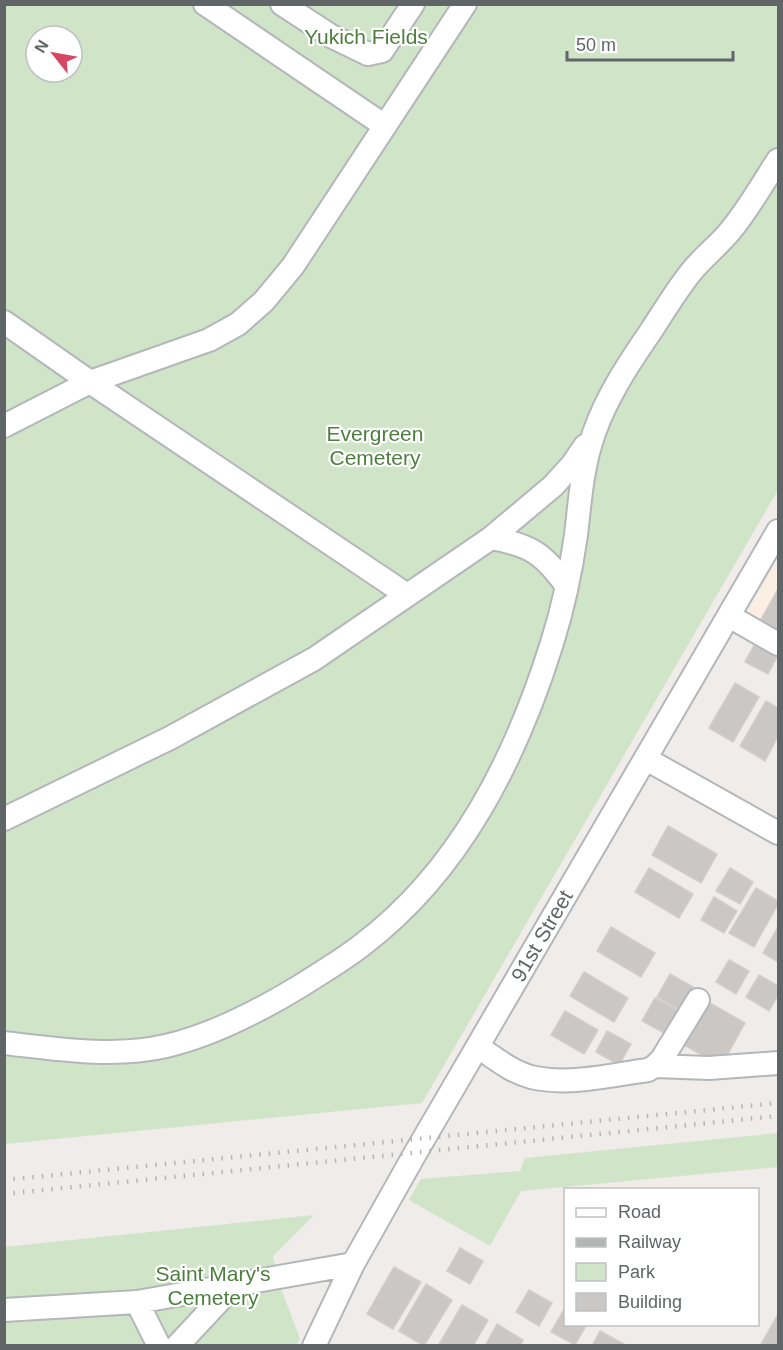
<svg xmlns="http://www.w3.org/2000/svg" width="783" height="1350" font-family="Helvetica,sans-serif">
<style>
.commercial{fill:#fbefe3}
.green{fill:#d0e4c8;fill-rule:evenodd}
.building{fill:#cbc7c5;stroke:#d4cdc7;stroke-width:1.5}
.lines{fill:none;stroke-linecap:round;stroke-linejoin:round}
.minor-casing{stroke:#b3b7b9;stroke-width:26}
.minor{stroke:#fff;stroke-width:22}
.rail{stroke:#b4b5b5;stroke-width:4.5;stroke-dasharray:1.5 8;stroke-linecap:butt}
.labels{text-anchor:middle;stroke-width:4.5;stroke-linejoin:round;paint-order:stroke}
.park-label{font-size:21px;fill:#4d7f3f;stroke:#fff}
.street-label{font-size:21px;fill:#606567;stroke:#fff}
</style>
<rect width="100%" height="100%" fill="#f0ece9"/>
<!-- commercial -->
<path class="commercial" d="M778,560V644L741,623Z"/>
<!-- green -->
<path class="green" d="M5,5H778V490L422,1103L5,1144ZM36,36H72V72H36Z
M778,1133V1167L521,1191L490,1246L409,1200L421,1179L520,1171L525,1158Z
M314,1215L273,1256L282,1291L300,1339L296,1345H5L4,1247Z"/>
<!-- building -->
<path class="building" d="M778,589V632L760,621Z
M756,642L778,655L768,674L745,662Z
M735,683L759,697L733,742L709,728Z
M766,701L778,708V736L765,761L740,746Z
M668,826L717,854L701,883L652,855Z
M649,868L693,894L679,918L635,892Z
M730,868L753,882L740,904L716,891Z
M756,888L778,901V904L754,947L729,933Z
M714,897L737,911L724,933L701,920Z
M611,927L655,953L641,977L597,951Z
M778,927V962L763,953Z
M729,960L749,971L736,994L716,982Z
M584,972L628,998L614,1022L570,996Z
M670,974L693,987L680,1010L657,997Z
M759,975L778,986V995L769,1011L746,997Z
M655,998L679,1011L666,1034L642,1021Z
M708,1002L745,1023L725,1059L714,1062L684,1045Z
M565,1011L598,1030L584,1054L551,1035Z
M607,1031L631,1044L619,1065L596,1052Z
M460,1248L483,1261L470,1284L447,1271Z
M394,1267L421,1282L393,1329L367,1314Z
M426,1284L452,1300L424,1346L399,1331Z
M529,1290L552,1303L539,1326L516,1312Z
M462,1305L488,1320L473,1346H438Z
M564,1309L566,1324H587L575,1345L551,1332Z
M778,1314V1346H760Z
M497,1324L523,1340L520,1346H485Z
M600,1331L624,1344L623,1346H592Z"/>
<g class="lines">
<!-- minor casing -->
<g class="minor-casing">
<path id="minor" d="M205,4L385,126
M282,4L331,36L368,54L382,51L413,4
M4,322L90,382L407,595
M4,426L90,382L209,340L238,324L264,301L293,266L465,4
M491,538C530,545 543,553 566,585
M729,616L778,644
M646,759L778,833
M4,819L170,738L314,659L491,538L553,486L572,465L585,446
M4,1043C57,1049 114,1058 166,1046C214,1035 261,1010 302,985C322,972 343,960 362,945C460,871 516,758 552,643C563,608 571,570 576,535C580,500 582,467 594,433C607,396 629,363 651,331C664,311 676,291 691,272C703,257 719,245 731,230C749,208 763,183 778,160
M478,1047C494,1057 511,1072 531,1077C569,1086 610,1075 648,1070L655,1066L662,1059L698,1000
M655,1066L709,1068L778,1063
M137,1302L159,1346
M4,1310L137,1302L353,1264
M177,1346L234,1285
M314,1346L353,1264L416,1152L778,531"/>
</g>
<!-- minor -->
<use href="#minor" class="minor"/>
<!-- rail -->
<path class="rail" d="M4,1180L778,1103
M4,1194L778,1116"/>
</g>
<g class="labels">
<!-- park labels -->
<g class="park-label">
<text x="366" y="44">Yukich Fields</text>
<text x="375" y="441">Evergreen<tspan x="375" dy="24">Cemetery</tspan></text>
<text x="213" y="1281">Saint Mary's<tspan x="213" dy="24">Cemetery</tspan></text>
</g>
<!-- street labels -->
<g class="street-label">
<text transform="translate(542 936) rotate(-60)" y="7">91st Street</text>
</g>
</g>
<!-- border -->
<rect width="783" height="1350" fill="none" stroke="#606567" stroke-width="12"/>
<!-- legend -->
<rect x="564" y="1188" width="195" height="138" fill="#ffffff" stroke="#bfc1c2" stroke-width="1.5"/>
<rect x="576" y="1208" width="30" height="9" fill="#ffffff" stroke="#bfc1c2" stroke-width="1.5"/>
<text x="618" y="1218" font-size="18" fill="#606567">Road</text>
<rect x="576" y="1238" width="30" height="9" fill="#b4b5b5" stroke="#bfc1c2" stroke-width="1.5"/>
<text x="618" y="1248" font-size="18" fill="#606567">Railway</text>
<rect x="576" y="1263" width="30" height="18" fill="#d0e4c8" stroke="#bfc1c2" stroke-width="1.5"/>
<text x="618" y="1278" font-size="18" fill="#606567">Park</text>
<rect x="576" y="1293" width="30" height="18" fill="#cbc7c5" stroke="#bfc1c2" stroke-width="1.5"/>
<text x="618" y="1308" font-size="18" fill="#606567">Building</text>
<!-- north arrow -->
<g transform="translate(54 54) rotate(301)"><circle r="28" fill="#ffffff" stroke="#bfc1c2" stroke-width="1.5"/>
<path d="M0-4.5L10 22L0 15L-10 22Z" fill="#d74763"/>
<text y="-9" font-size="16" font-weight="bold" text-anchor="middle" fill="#606567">N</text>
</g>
<!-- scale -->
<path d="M567 51v9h166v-9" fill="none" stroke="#606567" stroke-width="3"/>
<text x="576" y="51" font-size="18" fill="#606567" stroke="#ffffff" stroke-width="4.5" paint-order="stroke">50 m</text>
</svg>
